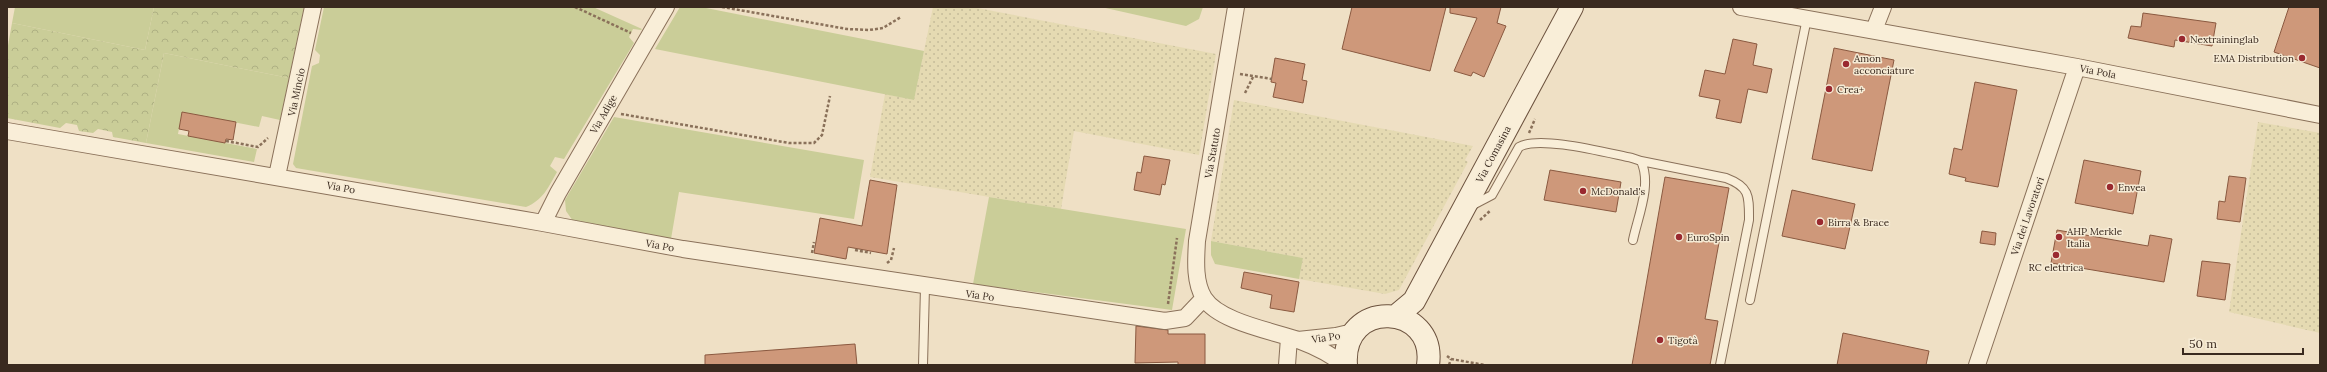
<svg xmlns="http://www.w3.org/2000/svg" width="2327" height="372" font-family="Lora,serif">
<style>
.farmland{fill:url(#farmland-dots)}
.green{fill:#cacd98}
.forest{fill:url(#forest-crowns)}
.building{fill:#ce987a;stroke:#8a5940}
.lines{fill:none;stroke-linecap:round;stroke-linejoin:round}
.lane-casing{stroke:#8a715a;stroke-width:10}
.street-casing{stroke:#8a715a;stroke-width:18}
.secondary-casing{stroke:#6c523e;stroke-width:24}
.path{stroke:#8a715a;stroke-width:2.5;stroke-dasharray:3 2;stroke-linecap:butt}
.lane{stroke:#f9eed8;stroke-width:8}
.street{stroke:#f9eed8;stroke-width:16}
.secondary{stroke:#f9eed8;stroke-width:22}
.poi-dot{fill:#9a2930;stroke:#f6ebd5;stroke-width:1.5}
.labels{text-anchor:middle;stroke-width:3;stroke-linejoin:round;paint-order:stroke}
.poi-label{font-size:10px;fill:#3a2a1f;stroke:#f6ebd5;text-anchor:start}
.street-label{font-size:10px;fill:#3a2a1f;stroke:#f6ebd5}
</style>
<defs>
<pattern id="farmland-dots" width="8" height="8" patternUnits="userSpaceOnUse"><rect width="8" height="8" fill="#e5dab2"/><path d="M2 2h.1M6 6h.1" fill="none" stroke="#c5bb99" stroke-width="1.8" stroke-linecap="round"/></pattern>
<pattern id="forest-crowns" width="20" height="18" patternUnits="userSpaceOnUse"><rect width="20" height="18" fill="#cacd98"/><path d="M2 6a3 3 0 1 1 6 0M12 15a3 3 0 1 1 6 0" fill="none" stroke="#aeb083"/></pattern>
</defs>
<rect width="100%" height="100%" fill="#efe0c5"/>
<!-- farmland -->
<path class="farmland" d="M933,7H972L1216,54L1199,155L1074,131L1061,209L870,177L885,94L914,100Z
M1234,100L1473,146L1465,160L1468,162L1399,290L1385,294L1299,279L1303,258L1211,241Z
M2258,122L2320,133V333L2229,312Z"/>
<!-- green -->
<path class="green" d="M15,7H154L145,50L12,23Z
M324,7H593L642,29L641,30L633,29L629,37L634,43L564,159L555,157L550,166L557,172C548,188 543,200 526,207L296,168L293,164L312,66L319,63L320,55L315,50Z
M680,7H701L924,51L914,100L655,49Z
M1101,7H1203L1199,19L1186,26Z
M164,53L289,78L280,120L262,116L259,127L182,112L178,134L257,149L254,162L146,143Z
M614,117L864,160L854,219L679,192L671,239L573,221L566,211L565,200Z
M989,197L1186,229L1172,310L973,284Z
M1211,241L1303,258L1299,279L1215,264L1211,255Z"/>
<!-- forest -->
<path class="forest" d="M154,7H304L289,78L164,53L146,143L113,137L112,132L98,129L93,133L79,131L77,125L66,123L60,128L7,118V51L12,23L145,50Z"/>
<!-- building -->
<path class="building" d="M1352,7H1446L1430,71L1342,49Z
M1450,7H1501L1497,23L1506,26L1484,77L1473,72L1471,76L1454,71L1477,18L1450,13Z
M2289,7H2320V68L2274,52Z
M2143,13L2216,23L2212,46L2175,40L2174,47L2128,38L2131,26L2141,27Z
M1733,39L1757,44L1753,65L1772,69L1767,93L1748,89L1741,123L1716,118L1720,100L1699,96L1705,70L1725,74Z
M1834,48L1894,60L1872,171L1812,159Z
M1275,58L1305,64L1302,80L1307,81L1303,103L1273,97L1276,83L1271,82Z
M1975,82L2017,90L1998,187L1965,181L1966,178L1949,174L1954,148L1962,150Z
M182,112L236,122L233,140L226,139L225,143L188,136L189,131L179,129Z
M1144,156L1170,160L1165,185L1162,184L1160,195L1134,190L1137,172L1141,173Z
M2084,160L2141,171L2133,214L2075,203Z
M1550,170L1621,182L1616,212L1544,200Z
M2229,176L2246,178L2240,222L2217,219L2219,201L2225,202Z
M1665,177L1729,188L1705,319L1718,321L1710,365H1632Z
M870,180L897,185L887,254L848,247L846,259L814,253L820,218L862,226Z
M1792,190L1855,204L1845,249L1782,236Z
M2057,230L2148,246L2150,235L2172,239L2164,282L2051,263Z
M1982,231L1996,233L1995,245L1980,243Z
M2202,261L2230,264L2225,300L2197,296Z
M1244,272L1299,282L1294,312L1270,308L1272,295L1241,288Z
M1136,326L1168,330V334H1205V365H1178V362L1135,363Z
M1843,333L1929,351L1926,365H1837Z
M855,344L857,365H705V355Z"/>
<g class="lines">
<!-- lane casing -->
<g class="lane-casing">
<path id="lane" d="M1641,161L1726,178C1750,187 1749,196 1749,220L1720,365
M1471,206L1492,195L1519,147C1539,135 1607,153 1632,158L1641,161C1652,185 1638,216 1633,240
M1750,300L1807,18
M923,365L925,287"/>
</g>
<!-- street casing -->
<g class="street-casing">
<path id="street" d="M1236,7L1197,241C1196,259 1194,282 1204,298C1219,322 1273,331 1298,340C1314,346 1331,354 1344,365
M1741,7L2077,67L2320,115
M1874,30L1883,7
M7,131L543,223L683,249L1165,321L1185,318L1204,298
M277,176L313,7
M543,223L558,193L666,7
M1298,340L1336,336L1353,332
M1287,365L1289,338
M1977,365L2077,67"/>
</g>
<!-- secondary casing -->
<g class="secondary-casing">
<path id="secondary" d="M1396,316L1414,301L1572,7
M1346,365C1341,297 1437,303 1428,365"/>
</g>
<!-- path -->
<path class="path" d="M575,7L631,33
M722,7L847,29L869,30L883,28L901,17
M1240,74L1272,79
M1245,93L1253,77
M621,114L789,143H814L822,135L830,96
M1529,133L1535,119
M226,141L258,147L268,138
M1480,220L1491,210
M855,250L871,253
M812,253L814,242
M887,263L891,260L894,248
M1168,304L1177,238
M1447,356L1451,359L1485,365
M1449,365L1451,359"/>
<!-- lane -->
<use href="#lane" class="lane"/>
<!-- street -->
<use href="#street" class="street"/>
<!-- secondary -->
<use href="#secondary" class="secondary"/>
</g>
<!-- markers -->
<g class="poi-dot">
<circle cx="2182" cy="39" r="4"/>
<circle cx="2302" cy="58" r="4"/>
<circle cx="1846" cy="64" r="4"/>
<circle cx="1829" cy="89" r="4"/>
<circle cx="2110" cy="187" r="4"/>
<circle cx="1583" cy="191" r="4"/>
<circle cx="1820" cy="222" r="4"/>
<circle cx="1679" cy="237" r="4"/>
<circle cx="2059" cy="237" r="4"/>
<circle cx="2056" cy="255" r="4"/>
<circle cx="1660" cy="340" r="4"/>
</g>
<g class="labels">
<!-- poi labels -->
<g class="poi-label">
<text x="2190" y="43">Nextraininglab</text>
<text x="1854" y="62">Amon<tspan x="1854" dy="12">acconciature</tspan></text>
<text x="2294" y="62" text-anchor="end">EMA Distribution</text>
<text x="1837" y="93">Crea+</text>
<text x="2118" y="191">Envea</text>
<text x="1591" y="195">McDonald's</text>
<text x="1828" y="226">Birra &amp; Brace</text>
<text x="2067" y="235">AHP Merkle<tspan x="2067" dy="12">Italia</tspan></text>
<text x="1687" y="241">EuroSpin</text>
<text x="2056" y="271" text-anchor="middle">RC elettrica</text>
<text x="1668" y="344">Tigotà</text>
</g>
<!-- street labels -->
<g class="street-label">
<text transform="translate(2098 71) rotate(11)" y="4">Via Pola</text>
<text transform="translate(296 92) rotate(-78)" y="4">Via Mincio</text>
<text transform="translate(603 114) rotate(-60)" y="4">Via Adige</text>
<text transform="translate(1212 153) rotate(-80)" y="4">Via Statuto</text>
<text transform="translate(1493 154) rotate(-62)" y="4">Via Comasina</text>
<text transform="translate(341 187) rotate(10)" y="4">Via Po</text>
<text transform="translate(2027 216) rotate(-71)" y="4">Via dei Lavoratori</text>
<text transform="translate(660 245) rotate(11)" y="4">Via Po</text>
<text transform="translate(980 295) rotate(8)" y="4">Via Po</text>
<text transform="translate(1326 337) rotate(-8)" y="4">Via Po</text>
</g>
</g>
<!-- border -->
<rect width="2327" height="372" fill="none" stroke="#3a2a1f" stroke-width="16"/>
<!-- scale -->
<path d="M2183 348v6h120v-6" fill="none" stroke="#3a2a1f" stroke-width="2"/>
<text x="2189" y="348" font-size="12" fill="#3a2a1f" stroke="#f6ebd5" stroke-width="3" paint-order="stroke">50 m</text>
</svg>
